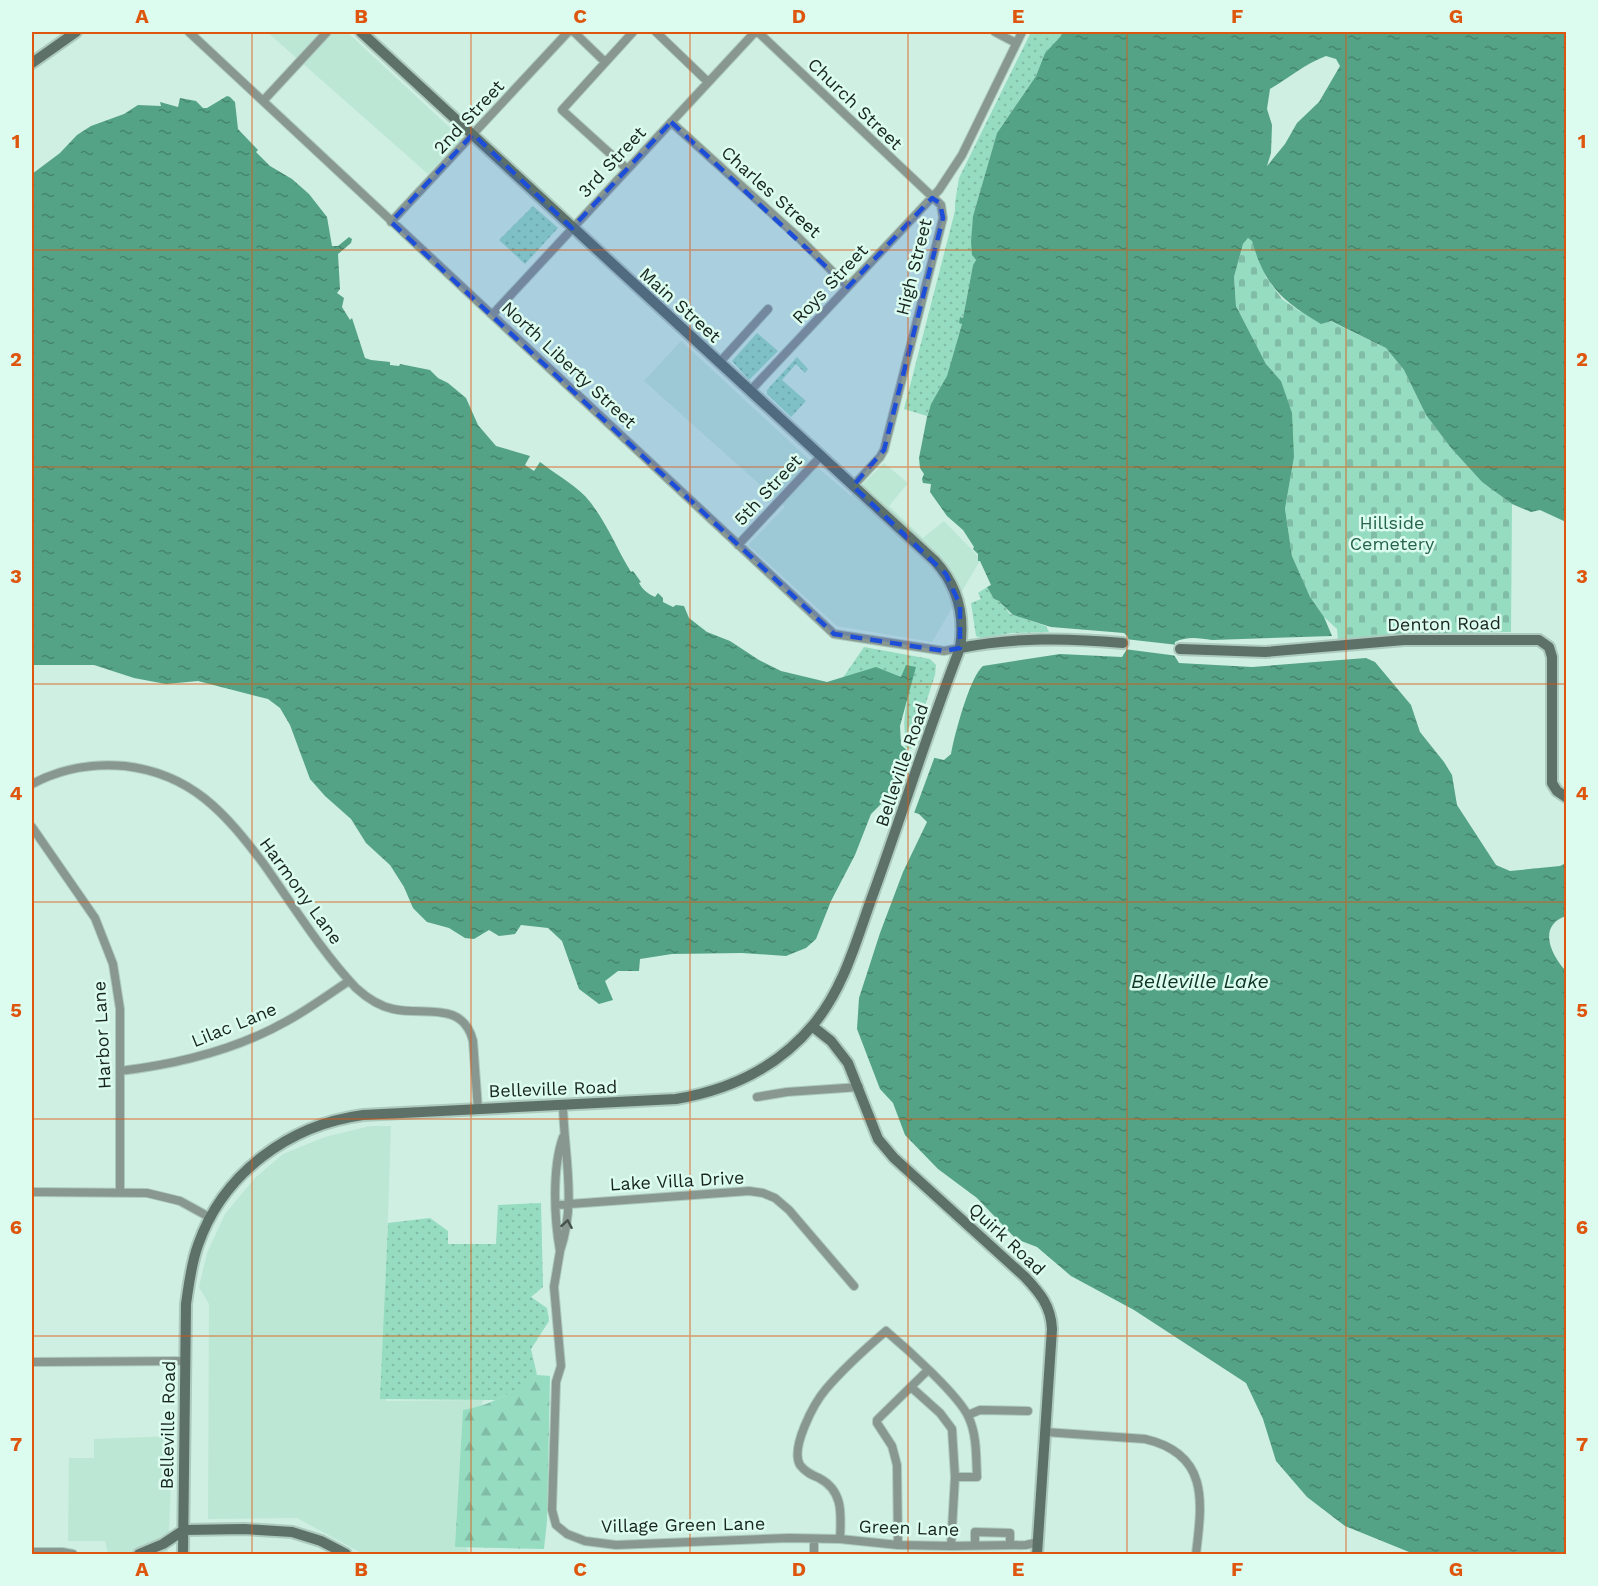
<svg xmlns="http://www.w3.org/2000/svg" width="1598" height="1586" font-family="'Work Sans',sans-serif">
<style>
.built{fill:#bde7d5}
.green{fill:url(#green-dots)}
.forest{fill:url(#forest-firs)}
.cemetery{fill:url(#cemetery-stones)}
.water{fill:url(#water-ripples);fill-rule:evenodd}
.pier{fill:#ceefe1}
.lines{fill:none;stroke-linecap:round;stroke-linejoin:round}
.street-casing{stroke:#adcabe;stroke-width:10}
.secondary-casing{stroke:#adcabe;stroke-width:14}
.street{stroke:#899791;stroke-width:8}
.secondary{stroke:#5d7169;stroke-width:10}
.oneway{stroke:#45524d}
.marked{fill:#1d4ed8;fill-opacity:0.2;stroke:#1d4ed8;stroke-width:4.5;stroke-dasharray:12 8;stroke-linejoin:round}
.grid{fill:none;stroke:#de560d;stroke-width:1.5;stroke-opacity:0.55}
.labels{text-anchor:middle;stroke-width:5;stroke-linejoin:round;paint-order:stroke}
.street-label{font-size:18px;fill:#182420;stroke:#dbfcee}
.park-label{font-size:18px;fill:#26634e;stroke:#dbfcee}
.water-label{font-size:20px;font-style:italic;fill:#0e3327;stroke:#dbfcee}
.neatline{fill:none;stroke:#de560d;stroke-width:2}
.grid-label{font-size:20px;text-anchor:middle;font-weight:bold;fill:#de560d}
</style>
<defs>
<pattern id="green-dots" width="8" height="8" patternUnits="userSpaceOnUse" patternTransform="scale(1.5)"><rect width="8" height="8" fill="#96dcc1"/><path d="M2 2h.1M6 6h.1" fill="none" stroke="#81bda6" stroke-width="1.8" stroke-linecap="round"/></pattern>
<pattern id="forest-firs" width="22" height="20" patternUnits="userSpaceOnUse" patternTransform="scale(1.5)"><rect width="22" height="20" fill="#96dcc1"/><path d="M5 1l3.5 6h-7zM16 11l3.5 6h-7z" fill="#81bda6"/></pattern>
<pattern id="cemetery-stones" width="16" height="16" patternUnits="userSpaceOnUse" patternTransform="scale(1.5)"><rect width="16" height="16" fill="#96dcc1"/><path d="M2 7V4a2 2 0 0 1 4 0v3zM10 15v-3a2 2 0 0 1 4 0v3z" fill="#81bda6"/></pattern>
<pattern id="water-ripples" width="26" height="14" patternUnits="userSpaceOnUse" patternTransform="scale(1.5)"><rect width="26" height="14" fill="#54a386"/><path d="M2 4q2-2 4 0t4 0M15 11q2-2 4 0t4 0" fill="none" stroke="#45856d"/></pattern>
</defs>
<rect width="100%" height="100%" fill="#ceefe1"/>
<!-- built -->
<path class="built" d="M267,32H347L462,139L428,174Z
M681,341L818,468L851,496L884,463L908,483L889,506L923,538L944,521L981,559L932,642L837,626L748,545L785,507L644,381Z
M370,1126H391L385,1303L386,1401L483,1400L461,1502L462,1540L470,1554H363L297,1518L208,1519L209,1304L199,1287L207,1253L225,1214L255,1178L283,1154L325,1137Z
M173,1436L168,1554H108L105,1541H68L69,1458H94V1439Z"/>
<!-- green -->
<path class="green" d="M1031,32H1063L1060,37L1045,53L1036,76L997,133L973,216L972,255L976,260L973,265L963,318L961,317L962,324L947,377L931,404L927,416L904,409L955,211V203L959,178Z
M533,206L558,228L525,264L499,240Z
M757,333L778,351L749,380L732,361Z
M797,357L808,369L805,373L796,364L782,380L806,401L791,417L767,394V390Z
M987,587L994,599L1001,602L1010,614L1046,626L1049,632L1012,633L981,638L976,636L971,603L981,599L978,593Z
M864,647L930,659L936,665L935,675L911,749L905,747L907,740C899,722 911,686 915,667L901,677L842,679Z
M541,1203L543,1287L531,1297L547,1308L549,1321L531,1349L537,1375L521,1388L496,1400L380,1399L388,1223L430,1218L448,1231V1244H496L498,1205Z"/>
<!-- forest -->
<path class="forest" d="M537,1375L550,1376L547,1521L544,1549L455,1547L463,1410C491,1405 515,1392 537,1375Z"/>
<!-- cemetery -->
<path class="cemetery" d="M1248,238L1252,240L1266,277L1282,299L1299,311L1330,321L1386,348L1404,370L1426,415L1451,448L1482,482L1512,504L1511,632L1444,633L1338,640L1337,629L1324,617L1310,598L1292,556L1285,509L1294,457L1281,381L1266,364L1236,306L1234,277L1243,244Z"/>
<!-- water -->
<path class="water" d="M1063,32H1566V522L1540,510L1531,512L1512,504L1482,482L1451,448L1426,415L1404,370L1386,348L1331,321L1321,324C1282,301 1265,286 1252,241L1248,238L1243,244L1234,277L1236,306L1266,364L1281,381L1292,413L1294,457L1285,509L1292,556L1310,597L1324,617L1332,636L1212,640C1199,638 1187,636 1175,642L1174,655L1179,663L1252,667L1366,658L1375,662L1411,705L1420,732L1444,762L1452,775L1457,805L1496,865L1510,871L1560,866L1566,863V916C1537,926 1551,955 1566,971V1554H1414L1345,1526L1307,1497L1276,1461L1263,1419L1246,1383L1134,1310L1071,1276L1037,1247L1016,1239L977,1198L938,1169L905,1135L893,1103L880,1089L857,1029L859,998L880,933L903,872L927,822L919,814L882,803L871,814L855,855L831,901L816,939L806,948L786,956L742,953L672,954L640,959L639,971H618L605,981L613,1000L599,1004L579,989L562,941L548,928L521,925L515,934L499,936L489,930L474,939L465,938L449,928L427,922L413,908L404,887L390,865L366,843L351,819L325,796L310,779L290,725L280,708L268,699L198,681L166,684L134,678L94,665H32V174L60,153L77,135L91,126L124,114L138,105L161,106L160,102L178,107L180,98L196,101L203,108H207L227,96L230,97L235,102L238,129L258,150L256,152L270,166L292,179L309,194L327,217L332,246H338L349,237L352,239L351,243L338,254L340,289L337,293L344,298L342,307L350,320L352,318L365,358L371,360L390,362V365L399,366L400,364L430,370L438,378L448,383L466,398L478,425L496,446L530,456L525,465L534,471L540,462C554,473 572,483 585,496C605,518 616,548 631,572L633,571L641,582L639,583C643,590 648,594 655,597L658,593L663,598V602L673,607L676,605L684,606L689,618L707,632L730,641L759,660L781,671L827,682L876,667L901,677L906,665L916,667L900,726L901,745L909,752L944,760L951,754C954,736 970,676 983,666L1060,654L1122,657L1127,649L1128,637L1124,633L1051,627L1013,615L999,601L994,599L987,587L991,585L980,561H978V554L973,549L974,547L963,530L947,516L930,492L931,484L923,483L922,479L924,474L920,468L919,458L927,417L931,404L947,376L962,324L959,323L960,317L963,318L973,265L976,260L972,255L971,242L973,216L997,133L1036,76L1045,53L1060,37ZM1326,56L1336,59L1340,66L1319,102L1297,123L1285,144L1267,166L1271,153L1272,125L1267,109L1270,89C1290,77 1305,64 1326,56Z"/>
<!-- pier -->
<path class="pier" d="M1125,639L1178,645V656L1124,649Z
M909,749L935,756L913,816L889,808Z"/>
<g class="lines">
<!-- street casing -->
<g class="street-casing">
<path id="street" d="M189,32L834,634L944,651L960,648
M574,32L605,62
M656,32L708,82
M758,32L941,205L943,218L884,450L880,457L853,486
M995,32L1016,43
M263,101L327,32
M671,122L799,238L848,287
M626,168L562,110L633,32
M391,222L568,32
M493,314L755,32
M719,363L768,309
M750,391L939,190L962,155L1022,32
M738,545L821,456
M32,784C60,769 93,763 125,766C192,774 225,813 263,863C293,905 321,951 356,988C367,998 378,1006 393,1009C423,1016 463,1000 473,1041L478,1109
M32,827L95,918L113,964L120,1009V1192
M120,1071C179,1064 236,1050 287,1021C309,1009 329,994 349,981
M757,1097L787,1092L859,1087
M563,1105C564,1156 577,1201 560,1251C554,1218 552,1168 563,1137
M32,1192L147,1193L180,1201L211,1218
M556,1205L749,1191L763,1193L775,1198L789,1210L854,1286
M560,1251L554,1287L561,1366L556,1382L552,1510L556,1525L567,1534L585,1541L616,1545L789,1538L840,1539L898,1545L951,1546L1026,1545L1038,1542
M32,1362L185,1361
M911,1387L940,1413L952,1429L955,1477L951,1546
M968,1415L980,1410L1028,1411
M1045,1432L1145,1439C1210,1454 1202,1503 1196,1554
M814,1539V1554
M840,1539C841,1515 844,1491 819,1478C812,1475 805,1472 800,1465C790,1448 814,1403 826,1389C844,1368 865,1349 886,1331C905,1347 960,1396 969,1418C977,1436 976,1457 977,1477H955
M975,1544V1532L1010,1533V1545
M898,1545L897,1465L892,1446L877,1423V1420L928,1370
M32,1552H62L73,1554"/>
</g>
<!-- secondary casing -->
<g class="secondary-casing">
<path id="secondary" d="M32,63L76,32
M960,648C1014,637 1068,638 1123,643
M1180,649L1265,652L1404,640H1539L1549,647L1552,657V783L1557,791L1566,797
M812,1026L831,1041L848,1063L878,1139L894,1158L1025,1277C1040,1293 1051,1306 1052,1329L1037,1554
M139,1554L163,1544L184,1530L244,1529L292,1532L321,1541L346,1554
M183,1554L186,1304C189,1284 191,1264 198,1245C223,1173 289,1125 363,1115L676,1099C730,1090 778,1067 813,1025C844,988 856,941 872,897C902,815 928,730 960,648C965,615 958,586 935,561L361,32"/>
</g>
<!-- street -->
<use href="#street" class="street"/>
<!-- secondary -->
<use href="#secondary" class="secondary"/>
</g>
<!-- one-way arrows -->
<defs><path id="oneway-chevron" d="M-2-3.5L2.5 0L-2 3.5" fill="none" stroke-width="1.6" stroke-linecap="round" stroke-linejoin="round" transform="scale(1.5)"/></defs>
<use class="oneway" href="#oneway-chevron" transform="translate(567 1224) rotate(-80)"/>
<!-- marked area -->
<path class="marked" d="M671,122L848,287L932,198L940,203L943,218L884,450L853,486L946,574L960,605V648L944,651L834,634L391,222L473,134L572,228Z"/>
<!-- grid -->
<path class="grid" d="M252,32V1554M471,32V1554M690,32V1554M908,32V1554M1127,32V1554M1346,32V1554M32,250H1566M32,467H1566M32,684H1566M32,902H1566M32,1119H1566M32,1336H1566"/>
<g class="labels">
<!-- street labels -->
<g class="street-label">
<text transform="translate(855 104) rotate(44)" y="6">Church Street</text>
<text transform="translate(469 117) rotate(-47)" y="6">2nd Street</text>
<text transform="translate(612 162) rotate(-47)" y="6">3rd Street</text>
<text transform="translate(771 192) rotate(42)" y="6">Charles Street</text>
<text transform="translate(914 267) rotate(-76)" y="6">High Street</text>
<text transform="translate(830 284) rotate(-47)" y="6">Roys Street</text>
<text transform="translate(680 305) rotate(42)" y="6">Main Street</text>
<text transform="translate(569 365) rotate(43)" y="6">North Liberty Street</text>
<text transform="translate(768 490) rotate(-47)" y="6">5th Street</text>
<text transform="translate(1444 624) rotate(-1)" y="6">Denton Road</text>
<text transform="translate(902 765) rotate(-71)" y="6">Belleville Road</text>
<text transform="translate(301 891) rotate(54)" y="6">Harmony Lane</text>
<text transform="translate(234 1025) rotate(-22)" y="6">Lilac Lane</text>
<text transform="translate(102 1035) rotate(-93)" y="6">Harbor Lane</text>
<text transform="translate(553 1089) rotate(-2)" y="6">Belleville Road</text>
<text transform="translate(677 1181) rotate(-3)" y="6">Lake Villa Drive</text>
<text transform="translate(1007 1239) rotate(43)" y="6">Quirk Road</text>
<text transform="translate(168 1425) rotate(-89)" y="6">Belleville Road</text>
<text transform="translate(683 1525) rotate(-1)" y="6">Village Green Lane</text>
<text transform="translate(909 1528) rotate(2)" y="6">Green Lane</text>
</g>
<!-- park labels -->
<g class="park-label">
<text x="1392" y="529">Hillside<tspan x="1392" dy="21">Cemetery</tspan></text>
</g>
<!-- water labels -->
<g class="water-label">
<text x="1200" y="988">Belleville Lake</text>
</g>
</g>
<!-- border -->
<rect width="1598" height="1586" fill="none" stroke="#dbfcee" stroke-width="66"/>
<rect x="33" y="33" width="1532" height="1520" class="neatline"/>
<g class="grid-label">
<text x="142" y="23">A</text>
<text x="361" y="23">B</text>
<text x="580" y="23">C</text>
<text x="799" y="23">D</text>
<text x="1018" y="23">E</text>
<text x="1237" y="23">F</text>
<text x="1456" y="23">G</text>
<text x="16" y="148">1</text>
<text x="1582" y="148">1</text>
<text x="16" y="366">2</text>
<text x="1582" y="366">2</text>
<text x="16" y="583">3</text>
<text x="1582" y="583">3</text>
<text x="16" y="800">4</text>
<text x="1582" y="800">4</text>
<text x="16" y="1017">5</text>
<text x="1582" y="1017">5</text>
<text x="16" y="1234">6</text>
<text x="1582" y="1234">6</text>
<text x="16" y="1451">7</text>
<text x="1582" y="1451">7</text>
<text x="142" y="1576">A</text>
<text x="361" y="1576">B</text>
<text x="580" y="1576">C</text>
<text x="799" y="1576">D</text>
<text x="1018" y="1576">E</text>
<text x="1237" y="1576">F</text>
<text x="1456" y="1576">G</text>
</g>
</svg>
